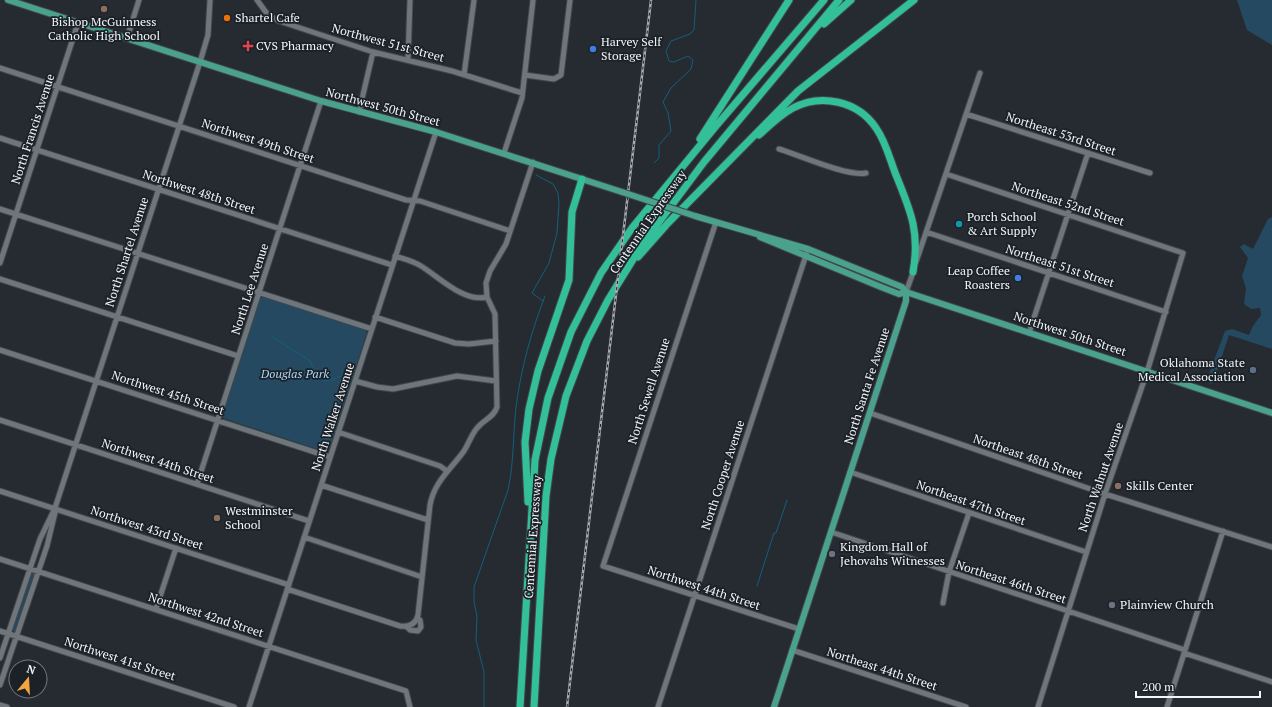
<svg xmlns="http://www.w3.org/2000/svg" width="1272" height="707" font-family="'PT Serif',serif">
<style>
.green{fill:#254961}
.lines{fill:none;stroke-linecap:round;stroke-linejoin:round}
.stream{stroke:#155f7e;stroke-width:1}
.minor-casing{stroke:#40464a;stroke-width:7}
.major-casing{stroke:#40464a;stroke-width:8}
.highway-casing{stroke:#40464a;stroke-width:9}
.minor{stroke:#6e757b;stroke-width:5}
.major{stroke:#4aa18d;stroke-width:6}
.highway{stroke:#32bf99;stroke-width:7}
.rail-casing{stroke:#a7acb0;stroke-width:2.5}
.rail{stroke:#1b2126;stroke-width:1;stroke-dasharray:3;stroke-linecap:butt}
.major-bridge-casing{stroke:#40464a;stroke-width:8;stroke-linecap:butt}
.major-bridge{stroke:#4aa18d;stroke-width:6}
.education-dot{fill:#8d6e63;stroke:#1b2126;stroke-width:1.5}
.food-dot{fill:#e8710a;stroke:#1b2126;stroke-width:1.5}
.health-dot{fill:#e0444e;stroke:#1b2126;stroke-width:1.5}
.shop-dot{fill:#3f7fe0;stroke:#1b2126;stroke-width:1.5}
.culture-dot{fill:#0f9aa8;stroke:#1b2126;stroke-width:1.5}
.service-dot{fill:#5c6f8a;stroke:#1b2126;stroke-width:1.5}
.worship-dot{fill:#6b7280;stroke:#1b2126;stroke-width:1.5}
.labels{text-anchor:middle;stroke-width:3.5;stroke-linejoin:round;paint-order:stroke}
.poi-label{font-size:12px;fill:#f1f6f9;stroke:#1b2126;text-anchor:start}
.street-label{font-size:12px;fill:#f1f6f9;stroke:#1b2126}
.park-label{font-size:12px;font-style:italic;fill:#aad9fc;stroke:#1b2126}
</style>
<rect width="100%" height="100%" fill="#252b30"/>
<!-- green -->
<path class="green" d="M1237,0H1272V45L1247,30Z
M1272,217V349L1229,335L1213,383L1210,384L1207,379L1225,331L1232,329L1249,335L1253,326L1261,315L1260,308L1251,309L1244,304L1246,288L1242,276L1248,258L1240,247L1244,244L1253,249L1268,219Z
M262,297H266L363,328L367,332L330,449L326,452L223,418L222,415L259,300Z
M31,573L35,574L16,632L11,631Z"/>
<g class="lines">
<!-- stream -->
<path class="stream" d="M654,163L659,158V145L671,131L668,113L663,102L671,88L691,69L693,60L688,56L674,62L669,61L666,51L671,41L690,34L694,30L696,0
M536,175L553,184L558,193L559,203L557,233L549,263L532,293L543,301
M271,336L310,361L317,378L325,381L336,378
M341,372L354,377
M338,377L346,375
M757,586L774,533H776L787,500
M484,707V672L476,640L477,616L474,602V587L508,490C514,463 513,434 516,407C521,369 531,332 545,296"/>
<!-- minor casing -->
<g class="minor-casing">
<path id="minor" d="M257,0L268,15L279,21L373,52L452,71L522,93
M127,38L139,0
M408,60L410,0
M0,68L406,200L420,201L510,231
M464,75L474,0
M525,75L554,79L561,75L570,0
M359,112L373,52
M966,114L1150,173
M0,138L392,265
M779,149C799,155 848,177 866,173
M504,153L522,98L533,0
M946,174L1183,253L1147,372L1105,494L1038,707
M0,209L372,329
M716,222L603,566L799,629
M926,232L1166,312
M395,256C404,259 413,261 421,266C439,277 464,303 487,297
M916,262L980,73
M0,263L78,23
M0,279L238,356
M906,292L914,270
M375,317L455,343L469,344L496,341
M1029,333L1088,153
M0,350L330,457
M355,381L377,387L393,389L457,376L496,381
M870,413L1105,494L1272,547
M0,420L309,521
M338,432L440,466L447,471
M850,472L1086,552
M197,484L321,101
M321,485L428,520
M0,491L289,585
M831,532L1185,650
M304,537L422,577
M0,559L406,691L410,707
M287,589L400,626C409,627 416,624 418,615L430,505C434,482 451,469 464,451C469,443 472,433 478,427C485,419 494,417 497,407L495,314L487,297L486,283L490,271L506,244L533,162
M943,603L949,572L969,513
M156,609L176,548
M407,627L410,630L418,631L421,627L420,620L417,618
M0,631L234,707
M792,650L966,707
M1184,653L1272,682
M0,658L40,539L55,508L200,62L208,35L210,0
M0,685L47,546L55,513
M0,705L7,707
M249,707L436,132
M658,707L808,249
M1167,707L1223,531"/>
</g>
<!-- major casing -->
<g class="major-casing">
<path id="major" d="M8,0L321,101L436,132L622,192
M695,216L808,249L902,287L906,292L1272,413
M760,237L881,287L899,294L906,292
M774,707L906,301V292"/>
</g>
<!-- highway casing -->
<g class="highway-casing">
<path id="highway" d="M824,24L851,0
M759,135C770,125 780,115 793,108C821,93 858,101 876,128C886,142 890,160 896,175C911,212 920,232 913,272
M700,139L789,0
M638,257L668,223L798,91L914,0
M528,502L525,442L529,409L538,371L569,280L572,212L582,179
M520,707L535,460L548,398L571,332L601,273L632,228L716,126L824,0
M534,707L546,496L551,459L566,396L587,341L608,300L642,245L704,162L839,0"/>
</g>
<!-- minor -->
<use href="#minor" class="minor"/>
<!-- major -->
<use href="#major" class="major"/>
<!-- highway -->
<use href="#highway" class="highway"/>
<!-- rail casing -->
<g class="rail-casing">
<path id="rail" d="M567,707L651,0"/>
</g>
<!-- rail -->
<use href="#rail" class="rail"/>
<!-- major-bridge casing -->
<g class="major-bridge-casing">
<path id="major-bridge" d="M622,192L695,216"/>
</g>
<!-- major-bridge -->
<use href="#major-bridge" class="major-bridge"/>
</g>
<!-- markers -->
<g class="education-dot">
<circle cx="104" cy="9" r="4"/>
<circle cx="1118" cy="486" r="4"/>
<circle cx="217" cy="518" r="4"/>
</g>
<circle class="food-dot" cx="227" cy="18" r="4"/>
<path class="health-dot" d="M246 40h4v4h4v4h-4v4h-4v-4h-4v-4h4z"/>
<g class="shop-dot">
<circle cx="593" cy="49" r="4"/>
<circle cx="1018" cy="278" r="4"/>
</g>
<circle class="culture-dot" cx="959" cy="224" r="4"/>
<circle class="service-dot" cx="1253" cy="370" r="4"/>
<g class="worship-dot">
<circle cx="832" cy="554" r="4"/>
<circle cx="1112" cy="605" r="4"/>
</g>
<g class="labels">
<!-- poi labels -->
<g class="poi-label">
<text x="235" y="22">Shartel Cafe</text>
<text x="104" y="26" text-anchor="middle">Bishop McGuinness<tspan x="104" dy="14">Catholic High School</tspan></text>
<text x="601" y="46">Harvey Self<tspan x="601" dy="14">Storage</tspan></text>
<text x="256" y="50">CVS Pharmacy</text>
<text x="967" y="221">Porch School<tspan x="967" dy="14">&amp; Art Supply</tspan></text>
<text x="1010" y="275" text-anchor="end">Leap Coffee<tspan x="1010" dy="14">Roasters</tspan></text>
<text x="1245" y="367" text-anchor="end">Oklahoma State<tspan x="1245" dy="14">Medical Association</tspan></text>
<text x="1126" y="490">Skills Center</text>
<text x="225" y="515">Westminster<tspan x="225" dy="14">School</tspan></text>
<text x="840" y="551">Kingdom Hall of<tspan x="840" dy="14">Jehovahs Witnesses</tspan></text>
<text x="1120" y="609">Plainview Church</text>
</g>
<!-- street labels -->
<g class="street-label">
<text transform="translate(388 43) rotate(15)" y="4">Northwest 51st Street</text>
<text transform="translate(383 107) rotate(15)" y="4">Northwest 50th Street</text>
<text transform="translate(33 129) rotate(-72)" y="4">North Francis Avenue</text>
<text transform="translate(1061 134) rotate(18)" y="4">Northeast 53rd Street</text>
<text transform="translate(258 141) rotate(18)" y="4">Northwest 49th Street</text>
<text transform="translate(199 192) rotate(18)" y="4">Northwest 48th Street</text>
<text transform="translate(1068 204) rotate(18)" y="4">Northeast 52nd Street</text>
<text transform="translate(648 222) rotate(-55)" y="4">Centennial Expressway</text>
<text transform="translate(127 252) rotate(-72)" y="4">North Shartel Avenue</text>
<text transform="translate(1060 266) rotate(18)" y="4">Northeast 51st Street</text>
<text transform="translate(250 289) rotate(-72)" y="4">North Lee Avenue</text>
<text transform="translate(1070 334) rotate(18)" y="4">Northwest 50th Street</text>
<text transform="translate(867 386) rotate(-72)" y="4">North Santa Fe Avenue</text>
<text transform="translate(649 391) rotate(-72)" y="4">North Sewell Avenue</text>
<text transform="translate(168 393) rotate(18)" y="4">Northwest 45th Street</text>
<text transform="translate(333 417) rotate(-72)" y="4">North Walker Avenue</text>
<text transform="translate(1028 457) rotate(19)" y="4">Northeast 48th Street</text>
<text transform="translate(158 461) rotate(18)" y="4">Northwest 44th Street</text>
<text transform="translate(723 475) rotate(-72)" y="4">North Cooper Avenue</text>
<text transform="translate(1101 477) rotate(-71)" y="4">North Walnut Avenue</text>
<text transform="translate(971 503) rotate(19)" y="4">Northeast 47th Street</text>
<text transform="translate(147 528) rotate(18)" y="4">Northwest 43rd Street</text>
<text transform="translate(533 537) rotate(-86)" y="4">Centennial Expressway</text>
<text transform="translate(1011 582) rotate(18)" y="4">Northeast 46th Street</text>
<text transform="translate(704 588) rotate(18)" y="4">Northwest 44th Street</text>
<text transform="translate(206 615) rotate(18)" y="4">Northwest 42nd Street</text>
<text transform="translate(120 659) rotate(18)" y="4">Northwest 41st Street</text>
<text transform="translate(882 669) rotate(18)" y="4">Northeast 44th Street</text>
</g>
<!-- park labels -->
<g class="park-label">
<text x="295" y="378">Douglas Park</text>
</g>
</g>
<!-- north arrow -->
<g transform="translate(28 679) rotate(18)"><circle r="19" fill="#1b2126" stroke="#71767a"/>
<path d="M0-3L7 15L0 10L-7 15Z" fill="#f2a541"/>
<text y="-6" font-size="11" font-weight="bold" text-anchor="middle" fill="#f1f6f9">N</text>
</g>
<!-- scale -->
<path d="M1136 691v6h124v-6" fill="none" stroke="#f1f6f9" stroke-width="2"/>
<text x="1142" y="691" font-size="12" fill="#f1f6f9" stroke="#1b2126" stroke-width="3" paint-order="stroke">200 m</text>
</svg>
